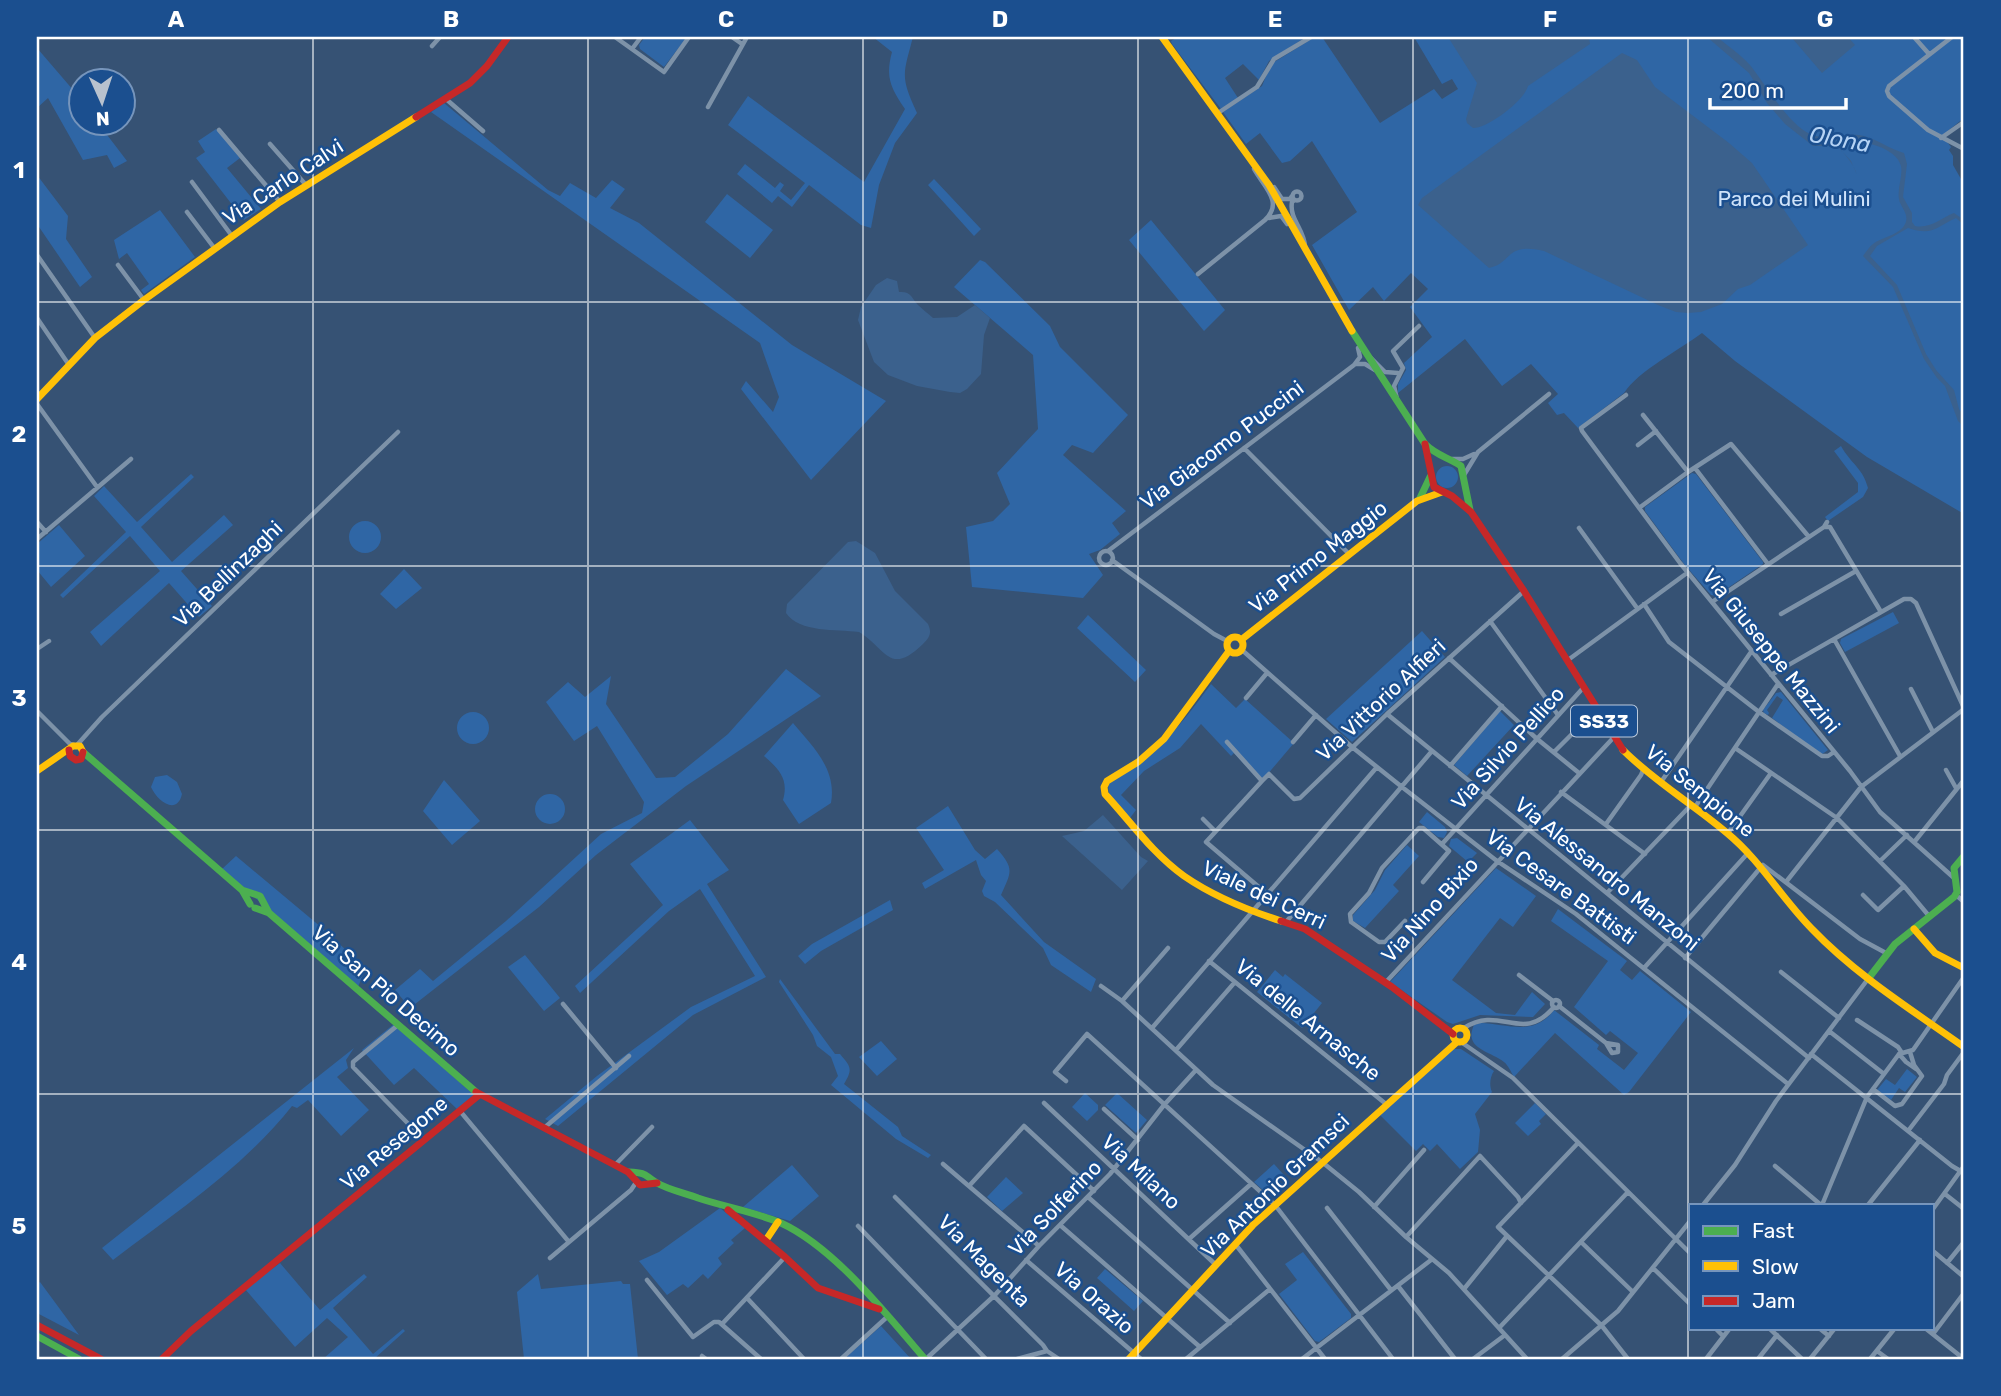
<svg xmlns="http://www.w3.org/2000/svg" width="2001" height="1396" font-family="Rubik,sans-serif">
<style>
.green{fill:#2f66a5}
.water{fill:#3b618d}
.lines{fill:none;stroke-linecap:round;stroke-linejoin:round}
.street{stroke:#7d92a8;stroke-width:4.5}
.fast{stroke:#4caf50;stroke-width:7}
.slow{stroke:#ffc107;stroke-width:7}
.jam{stroke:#c62828;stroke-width:7}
.grid{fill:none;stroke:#fff;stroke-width:2;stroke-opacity:0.55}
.labels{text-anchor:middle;stroke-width:5;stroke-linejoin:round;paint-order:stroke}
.shield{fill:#1b4f8f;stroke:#bbcadd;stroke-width:2}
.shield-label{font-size:19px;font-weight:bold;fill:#fff}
.street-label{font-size:21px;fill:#fff;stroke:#1b4f8f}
.park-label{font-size:21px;fill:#cfe3fa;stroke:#1b4f8f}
.water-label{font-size:23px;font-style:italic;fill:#b5d3f5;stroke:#1b4f8f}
.neatline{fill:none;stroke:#fff;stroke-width:2.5}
.grid-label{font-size:23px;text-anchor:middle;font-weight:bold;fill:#fff}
</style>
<rect width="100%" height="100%" fill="#365274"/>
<!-- green -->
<path class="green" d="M645,37H687L664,67L640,49L639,45Z
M873,37H913C903,75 900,76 917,113L895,143L879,185L871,228L861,225L809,185L792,207L778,196L772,203L737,174L745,164L775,188L780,182L784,185L780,191L791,200L805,183L728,125L748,96L864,182L905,109C891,88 885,78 892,52Z
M1178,37H1306L1269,61L1259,80L1243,64L1225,78L1238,98L1221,109L1172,44L1171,41Z
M1315,37H1322L1380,123L1434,89L1442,99L1458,89L1452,79L1442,84L1414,37H1964V118L1944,134L1945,139L1951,147L1949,150L1953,156V165L1961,179L1964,198V514L1867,457L1735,361L1702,333C1681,349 1638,371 1624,393L1578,428L1564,413L1557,415L1548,403L1558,394L1531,364L1502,386L1465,339L1398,393V384L1406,370L1404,363L1432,337L1410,307L1428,289L1411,273L1384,301L1373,287L1349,310L1312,245L1357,212L1312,141L1290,161L1282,163L1260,133L1246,144L1223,112L1262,86L1271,64Z
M37,48L80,98V122L98,123L127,161L114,168L107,155L83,160L48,98L37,108Z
M444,103L548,190L560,196L570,183L596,198L612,180L625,189L610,208L639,223L792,345L886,401L811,480L741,389L746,381L773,412L779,397L760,343L431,112Z
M216,129L240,158L227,168L261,209L244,220L196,158L205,152L198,141Z
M37,175L68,216L66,239L92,277L80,287L37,224Z
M934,179L981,229L974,236L928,185Z
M727,194L773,230L750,258L705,222Z
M160,210L195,257L144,294L141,290L149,284L127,253L119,259L114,240Z
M1151,220L1225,310L1204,331L1129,240Z
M980,260L985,262L1050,326L1060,347L1128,415L1093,453L1072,445L1063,455L1126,511L1112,523L1120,534L1100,550L1089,554L1103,575L1083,598L972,587L966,527L993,521L1010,504L997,473L1038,429L1033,355L954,287Z
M1841,446C1851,464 1863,468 1868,488L1863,497L1828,521L1825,517L1858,492V483L1834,451Z
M1436 477a11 11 0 1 1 22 0a11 11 0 1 1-22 0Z
M1692,473L1696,474L1763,562V564L1716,596L1711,595L1684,564L1645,511V507Z
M191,474L194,477L141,527L172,562L224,515L233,525L181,571L212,606L199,617L169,583L101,646L90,632L160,571L130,536L63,598L60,595L126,532L94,496L104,486L137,522Z
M349 537a16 16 0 1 1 32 0a16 16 0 1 1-32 0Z
M59,525L85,556L51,587L37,570V544Z
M404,569L422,588L396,609L380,594Z
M1893,612L1899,623L1845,652L1840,643L1841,639Z
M1088,615L1146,670L1135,682L1077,628Z
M1422,631L1445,657L1352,742L1326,719Z
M786,669L821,696L686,786L596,855L539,907L410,1008L395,990L420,969L433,981L506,921L601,834L642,813L644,802L597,726L574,741L546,702L568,682L585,697L611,676L606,704L656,778L675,777L728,734Z
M1211,684L1236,708L1245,699L1294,743L1261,782L1234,753L1231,756L1201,724L1180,748L1144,771L1121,795L1136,810L1130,818C1120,808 1105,798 1109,783C1157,753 1178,730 1211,684Z
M1781,692L1828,750L1821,755L1772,718L1783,700L1777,696L1767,710L1769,713L1768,715L1764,713L1763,710L1776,693Z
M1500,711L1514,725L1467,776L1454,765Z
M457 728a16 16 0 1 1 32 0a16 16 0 1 1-32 0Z
M793,723C813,747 837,769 831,803L799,824L783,800C789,779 779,769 764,756Z
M167,775L177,782L182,794C177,816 157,801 151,787L155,777Z
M444,780L480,821L452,845L423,811Z
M535 809a15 15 0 1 1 30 0a15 15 0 1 1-30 0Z
M948,806L975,850L985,859L997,849C1015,869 1011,872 1001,895L1044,942L1096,979L1091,992L1051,965L1043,948L995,902L984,896L982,891L986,881L981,875L976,860L925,889L922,883L944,870L916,828Z
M1427,812L1445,827L1447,832L1444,838L1438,837L1419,822Z
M690,820L729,870L707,884L766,977L693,1015L558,1126L545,1119L597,1076L691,1007L755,976L700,889L669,911L580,993L575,986L663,905L630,864Z
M1457,838L1477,853L1468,862L1449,846L1451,839Z
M1407,845L1419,856L1393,885L1399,891L1365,928L1353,921V915L1375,890L1385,870Z
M236,856L315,922L366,968L358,987L222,869Z
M1496,868L1536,896L1513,927L1500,918L1452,980L1496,1013L1515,1015L1532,992L1545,1004L1533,1017L1480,1015L1453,1024L1447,1022L1390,982Z
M890,900L893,910L821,951L805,964L798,956L812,944Z
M1558,909L1627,961L1620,970L1632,980L1640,971L1691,1012L1629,1092L1624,1095L1555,1033L1514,1077C1511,1072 1508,1065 1504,1062C1490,1051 1463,1049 1474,1025L1480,1023C1509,1024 1534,1037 1554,1010L1599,1045L1597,1049L1624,1070L1638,1053L1610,1031L1606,1035L1574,1007L1608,961L1551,921Z
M525,955L560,998L544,1011L508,967Z
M1275,970L1283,977L1285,974L1322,1003L1302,1028L1257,992Z
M780,979L835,1054H840C851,1067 853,1069 844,1084L898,1127L902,1136L931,1155L928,1158L896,1139L831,1085L838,1076L831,1057L817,1046L813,1035L779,982Z
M394,1024L474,1095L457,1109L414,1068L394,1085L362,1050Z
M881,1041L897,1059L877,1076L859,1057Z
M354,1048L346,1060L348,1068L337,1077L369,1110L341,1136L308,1100L297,1108L292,1106C243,1168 175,1213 113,1260L102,1248Z
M1454,1049H1461L1494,1071C1490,1077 1489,1085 1492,1092L1475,1114L1480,1130L1478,1152L1460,1169L1437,1144L1430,1151L1423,1144L1416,1151L1380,1115Z
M1907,1069L1917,1077L1905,1092L1899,1088L1891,1100L1877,1090L1886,1079L1895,1085Z
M1085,1093L1098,1105V1110L1087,1121L1072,1107Z
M1117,1093L1147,1120L1136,1133L1105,1105Z
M1535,1103L1546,1114L1539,1121L1541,1124L1528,1136L1515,1123Z
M1274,1164L1284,1175L1265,1192L1254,1182Z
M792,1165L819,1196L790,1221L743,1207Z
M1006,1177L1023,1193L1002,1211L987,1197Z
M720,1208L745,1228L731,1240L734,1243L718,1258L722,1264L708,1279L703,1274L688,1288L683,1284L667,1295L639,1261L659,1252Z
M1303,1252L1351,1314V1318L1319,1342L1315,1341L1279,1294L1297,1280L1285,1264Z
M280,1263L320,1310L364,1274L367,1277L333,1308L373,1354L403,1329L405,1331L374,1359H323L348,1337L327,1318L295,1347L245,1289Z
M1105,1269L1143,1301L1134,1311L1097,1278Z
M538,1274L541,1289L621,1281L623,1284H630L638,1359H524L517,1292Z
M40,1282L79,1335L37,1313V1284Z
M881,1326L911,1359H844Z"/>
<!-- water -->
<path class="water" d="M1448,37H1589L1590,44L1528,86C1524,101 1488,128 1473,128L1467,123L1466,119L1477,83Z
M1707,37H1717C1728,46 1740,54 1750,65C1766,85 1788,124 1810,134C1825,142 1847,131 1864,136C1878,140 1890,149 1904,153L1907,164L1903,197L1912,213V222L1915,226C1930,229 1941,218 1954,213L1964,220V225L1956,218C1935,228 1932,236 1908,228L1877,246L1870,256L1897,285L1926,354L1936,370L1954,390L1959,409L1963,415L1964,392V427L1958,421L1945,386L1937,378L1924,359L1893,287L1863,256C1866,252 1869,247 1873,244C1882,237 1900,235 1905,224C1910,214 1900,207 1899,199C1897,188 1903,177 1901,166C1896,145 1853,138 1835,140C1840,152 1853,160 1857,175L1851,161L1839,148L1830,146H1813L1785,124L1767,103L1749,73Z
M1794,37H1848L1855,45L1822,73L1792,38Z
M1622,53L1637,60L1655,87L1729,143L1752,163L1808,245L1750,285L1738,289L1722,304L1701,312L1688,313L1676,312L1658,305L1544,251C1505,242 1513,263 1489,268L1418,205L1422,198Z
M887,278L897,281L899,292C911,291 911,297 918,305C923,310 929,314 933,318L957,317L975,305L990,318L984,335L981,374L967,389L960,393L950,392L917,386L888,375L874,362L858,320L861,307L876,285Z
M856,541L875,553L895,591L928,624C932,633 930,637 923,644C889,677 886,648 859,632C836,629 800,633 786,613L787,604L848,542Z
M1103,815L1141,857L1148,861L1122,890L1062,836L1084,831Z"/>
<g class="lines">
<!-- street -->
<path class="street" d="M615,37L664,72L689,37
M732,37L742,44
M1914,37L1929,54
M1952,37L1889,86L1887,91L1889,96L1928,130L1964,149
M432,46L440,37
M632,49L641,37
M446,99L483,131
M708,107L747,37
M1218,113L1257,87L1274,59L1311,37
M219,130L280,202
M1941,138L1964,122
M270,144L306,185
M192,182L232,236
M1274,187L1282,199H1290L1292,196
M1292.5 196a4.5 4.5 0 1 1 9 0a4.5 4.5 0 1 1-9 0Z
M1295,200L1292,202C1289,219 1304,229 1305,246
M187,212L215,249
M1269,218L1281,216L1287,224
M37,255L95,338
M118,265L144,300
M1198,274L1265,220C1284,202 1264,187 1254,169
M37,318L69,365
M1364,351L1385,372L1398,373
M1355,364H1365L1375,370
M1626,395L1581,428L1582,431L1680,563L1850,771L1880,812L1954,878
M1397,399L1394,386L1403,368L1393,351L1419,326
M37,404L97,487
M1643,415L1688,472
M1638,445L1656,431
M1244,448L1350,555
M1452,459H1463L1474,454
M1695,468L1768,564
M1464,475L1478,452L1549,394
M1639,508L1688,472L1731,444L1809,537
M37,522L46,532
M1825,527H1830L1881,612
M1579,528L1637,608
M37,539L131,459
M1108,551L1354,365L1360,357L1358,348
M1099 558a7 7 0 1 1 14 0a7 7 0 1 1-14 0Z
M1112,560L1214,634L1229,642
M1712,602L1824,527L1827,522
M1644,604L1669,642L1759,712L1822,756H1828L1834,752
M1781,614L1856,571
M1490,621L1558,715
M1834,639L1900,756
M37,649L49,641
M1242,650L1352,747L1402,787L1497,861L1576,914L1788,1084
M1449,658L1536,738L1579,773
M1568,660L1687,573
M1771,675L1904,599H1911L1916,603L1964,708
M1911,689L1933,732
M1246,698L1267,673
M37,711L70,744L74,745
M1387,714L1809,1058
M1227,742L1262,781L1206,842L1267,894
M1293,742L1316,715
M77,745L102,717L398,432
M1735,748L1837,818L1904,886L1929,916
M1554,752L1574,732L1600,715
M1450,766L1502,706
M1946,770L1956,788
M1262,781L1269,774L1294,799L1300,798L1387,714L1524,591
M1661,782L1751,652
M1561,792L1645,854
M1695,807L1778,684
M1203,819L1215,831
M1606,824L1641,775L1643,770
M1728,833L1771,773
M1915,841L1964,780
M1442,844L1583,688
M1880,861L1907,835
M1763,865L1860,939L1886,953
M1786,882L1861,787L1964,709
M1607,893L1691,805
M1863,895L1878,910L1904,886
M1956,895L1964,902
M1405,921L1385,942H1379L1351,922L1350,914L1369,893L1382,868L1419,828H1423L1449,851L1423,882
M1286,922L1432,751
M1685,958L1761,867
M1209,961L1386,1104
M1644,968L1748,853
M1781,972L1839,1018
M1519,975L1553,1001
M1386,982L1614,737
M1101,986L1122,1001L1213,1085L1322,1162L1359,1192L1406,1237L1449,1273L1527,1359
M1552 1004a4 4 0 1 1 8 0a4 4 0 1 1-8 0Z
M1122,1001L1168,948
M563,1004L616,1068
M1559,1006L1606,1043L1612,1053L1618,1052V1045L1606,1043
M1857,1020L1898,1047L1902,1053
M398,1025L353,1062V1067L424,1140
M1152,1028L1377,767
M1464,1028C1501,1004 1522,1045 1554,1007
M1829,1031L1884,1074
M1461,1042L1513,1078L1691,1254
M1176,1050L1235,982
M1811,1054L1952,1166L1964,1173
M1899,1054L1906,1062L1916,1069
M1066,1081L1055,1072L1087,1034L1275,1205L1393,1359
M1873,1089L1895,1106L1902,1104L1922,1076L1914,1065L1910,1052
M1044,1103L1216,1265
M1104,1109L1138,1140
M460,1111L569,1242
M544,1128L629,1056
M1908,1131L1944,1084L1947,1075L1964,1052
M1577,1144L1498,1227L1602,1326L1628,1359
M943,1164L1039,1246
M615,1165L652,1127
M1775,1166L1821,1205
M969,1186L1024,1126L1094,1191
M1945,1194L1964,1209
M895,1197L1043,1345L1047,1351
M1088,1197L1230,1323
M1703,1205L1735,1165L1776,1101L1868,979
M1822,1205L1867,1097L1899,1054L1913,1050L1964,977
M1868,1205L1920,1140
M1374,1207L1424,1150
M1327,1208L1391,1290
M1933,1209L1964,1166
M1060,1225L1200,1347
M858,1226L986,1359
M1406,1237L1480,1156L1518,1197L1521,1203
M1189,1239L1251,1184
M1581,1242L1633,1292
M1236,1245L1325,1359
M1933,1251L1964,1277
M550,1258L631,1190L637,1181
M1026,1260L1141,1359
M1947,1263L1964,1242
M1653,1268L1691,1305
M647,1280L693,1337L714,1322H719L761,1359
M1398,1286L1455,1359
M1464,1289L1507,1236
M747,1298L804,1359
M722,1324L785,1257
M1499,1328L1628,1192
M1715,1328L1723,1336
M1769,1328L1802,1359
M1819,1328L1829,1336
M1925,1328L1964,1359
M1933,1334L1964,1293
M1877,1351L1888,1359
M702,1356L706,1359
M841,1359L887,1317
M926,1359L995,1295L1039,1246L1110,1174L1164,1105L1196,1070
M1017,1359L1047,1351L1059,1359
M1186,1359L1270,1289
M1302,1359L1431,1260
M1473,1359L1505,1335
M1562,1359L1618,1311L1691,1220
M1706,1359L1730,1328
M1758,1359L1777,1335
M1810,1359L1835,1328
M1870,1359L1895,1328"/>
<!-- fast -->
<path class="fast" d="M1352,331L1425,444C1437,456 1448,457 1461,466L1470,510
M1420,498L1430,477
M83,752L242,890L250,904
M242,890L260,896L269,913L476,1092
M255,908L269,913
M1868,979L1895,944L1954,897L1957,892L1954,868L1964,856
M629,1172C649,1173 643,1175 657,1183C669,1190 685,1193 698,1198C725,1207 755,1212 781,1223C835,1248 886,1314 925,1359
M37,1336L79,1359"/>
<!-- slow -->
<path class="slow" d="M1162,37L1269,185L1352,331
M37,399L95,338L144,300L280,202L416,117
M1227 645a8 8 0 1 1 16 0a8 8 0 1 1-16 0Z
M1241,640L1417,501L1442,492
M1229,651L1164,739L1138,762L1107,781L1104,787L1105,794C1130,821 1153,854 1184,876C1213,896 1247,910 1281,921
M1623,750C1655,782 1693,804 1727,833C1761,861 1782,899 1812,929C1856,975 1912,1010 1964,1047
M37,771L73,746H80L83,752
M1914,929L1935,953L1964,968
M1453 1035a7 7 0 1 1 14 0a7 7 0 1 1-14 0Z
M766,1240L778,1222
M1129,1359L1253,1225L1457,1042"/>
<!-- jam -->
<path class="jam" d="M416,117L470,83L487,66L508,37
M1425,444L1434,487L1452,496L1471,512L1524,591L1623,750
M69,750L70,756L76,760L81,759L83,752
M1281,921L1305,929L1392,987L1453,1034
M476,1092L628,1172L640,1185L657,1183
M728,1210L785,1257L818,1288L879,1309
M37,1325L101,1359
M162,1359L191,1331L479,1095"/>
</g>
<!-- grid -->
<path class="grid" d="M313,37V1359M588,37V1359M863,37V1359M1138,37V1359M1413,37V1359M1688,37V1359M37,302H1964M37,566H1964M37,830H1964M37,1094H1964"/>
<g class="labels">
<!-- shield labels -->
<rect class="shield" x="1571" y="705.5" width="66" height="31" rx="5"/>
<g class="shield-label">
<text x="1604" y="728">SS33</text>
</g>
<!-- street labels -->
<g class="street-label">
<text transform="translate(283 182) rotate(-33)" y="7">Via Carlo Calvi</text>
<text transform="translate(1222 445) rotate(-37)" y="7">Via Giacomo Puccini</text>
<text transform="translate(1318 557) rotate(-38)" y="7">Via Primo Maggio</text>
<text transform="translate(228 574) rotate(-44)" y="7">Via Bellinzaghi</text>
<text transform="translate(1771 651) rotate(51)" y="7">Via Giuseppe Mazzini</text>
<text transform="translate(1381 700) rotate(-43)" y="7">Via Vittorio Alfieri</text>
<text transform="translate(1508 748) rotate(-48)" y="7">Via Silvio Pellico</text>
<text transform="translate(1700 791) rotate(39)" y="7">Via Sempione</text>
<text transform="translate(1607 874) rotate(39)" y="7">Via Alessandro Manzoni</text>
<text transform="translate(1561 887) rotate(36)" y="7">Via Cesare Battisti</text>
<text transform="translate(1264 895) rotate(25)" y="7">Viale dei Cerri</text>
<text transform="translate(1430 910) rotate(-48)" y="7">Via Nino Bixio</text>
<text transform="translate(386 991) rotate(41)" y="7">Via San Pio Decimo</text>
<text transform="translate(1308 1020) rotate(39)" y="7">Via delle Arnasche</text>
<text transform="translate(394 1143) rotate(-40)" y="7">Via Resegone</text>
<text transform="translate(1141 1172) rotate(43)" y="7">Via Milano</text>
<text transform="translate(1275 1186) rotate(-44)" y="7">Via Antonio Gramsci</text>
<text transform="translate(1055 1208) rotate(-46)" y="7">Via Solferino</text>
<text transform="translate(984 1261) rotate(45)" y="7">Via Magenta</text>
<text transform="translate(1094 1298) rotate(41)" y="7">Via Orazio</text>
</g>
<!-- park labels -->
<g class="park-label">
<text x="1794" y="206">Parco dei Mulini</text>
</g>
<!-- water labels -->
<g class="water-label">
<text transform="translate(1840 139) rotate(10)" y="8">Olona</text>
</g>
</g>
<!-- border -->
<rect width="2001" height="1396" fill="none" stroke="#1b4f8f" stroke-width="77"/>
<!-- legend -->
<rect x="1689" y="1204" width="245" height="126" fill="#1b4f8f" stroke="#7695bc" stroke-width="2"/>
<rect x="1703" y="1226" width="35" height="10" fill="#4caf50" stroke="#7695bc" stroke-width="2"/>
<text x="1752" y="1238" font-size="21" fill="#ffffff">Fast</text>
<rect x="1703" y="1261" width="35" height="10" fill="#ffc107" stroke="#7695bc" stroke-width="2"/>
<text x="1752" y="1274" font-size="21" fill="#ffffff">Slow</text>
<rect x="1703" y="1296" width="35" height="10" fill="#c62828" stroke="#7695bc" stroke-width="2"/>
<text x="1752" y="1308" font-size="21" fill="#ffffff">Jam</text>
<!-- north arrow -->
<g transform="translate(102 102) rotate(177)"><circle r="33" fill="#1b4f8f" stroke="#7695bc" stroke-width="2"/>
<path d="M0-5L12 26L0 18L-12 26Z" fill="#b9c2ce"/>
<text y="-10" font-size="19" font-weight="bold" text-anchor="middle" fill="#ffffff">N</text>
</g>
<!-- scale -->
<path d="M1710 98v10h136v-10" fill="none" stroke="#ffffff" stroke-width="3.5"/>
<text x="1721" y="98" font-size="21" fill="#ffffff" stroke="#1b4f8f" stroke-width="5" paint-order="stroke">200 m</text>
<rect x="38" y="38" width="1924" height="1320" class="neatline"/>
<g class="grid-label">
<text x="176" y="27">A</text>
<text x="451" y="27">B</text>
<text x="726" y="27">C</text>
<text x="1000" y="27">D</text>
<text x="1275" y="27">E</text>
<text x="1550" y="27">F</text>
<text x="1825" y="27">G</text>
<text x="19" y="178">1</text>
<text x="19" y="442">2</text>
<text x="19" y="706">3</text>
<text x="19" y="970">4</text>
<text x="19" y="1234">5</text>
</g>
</svg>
